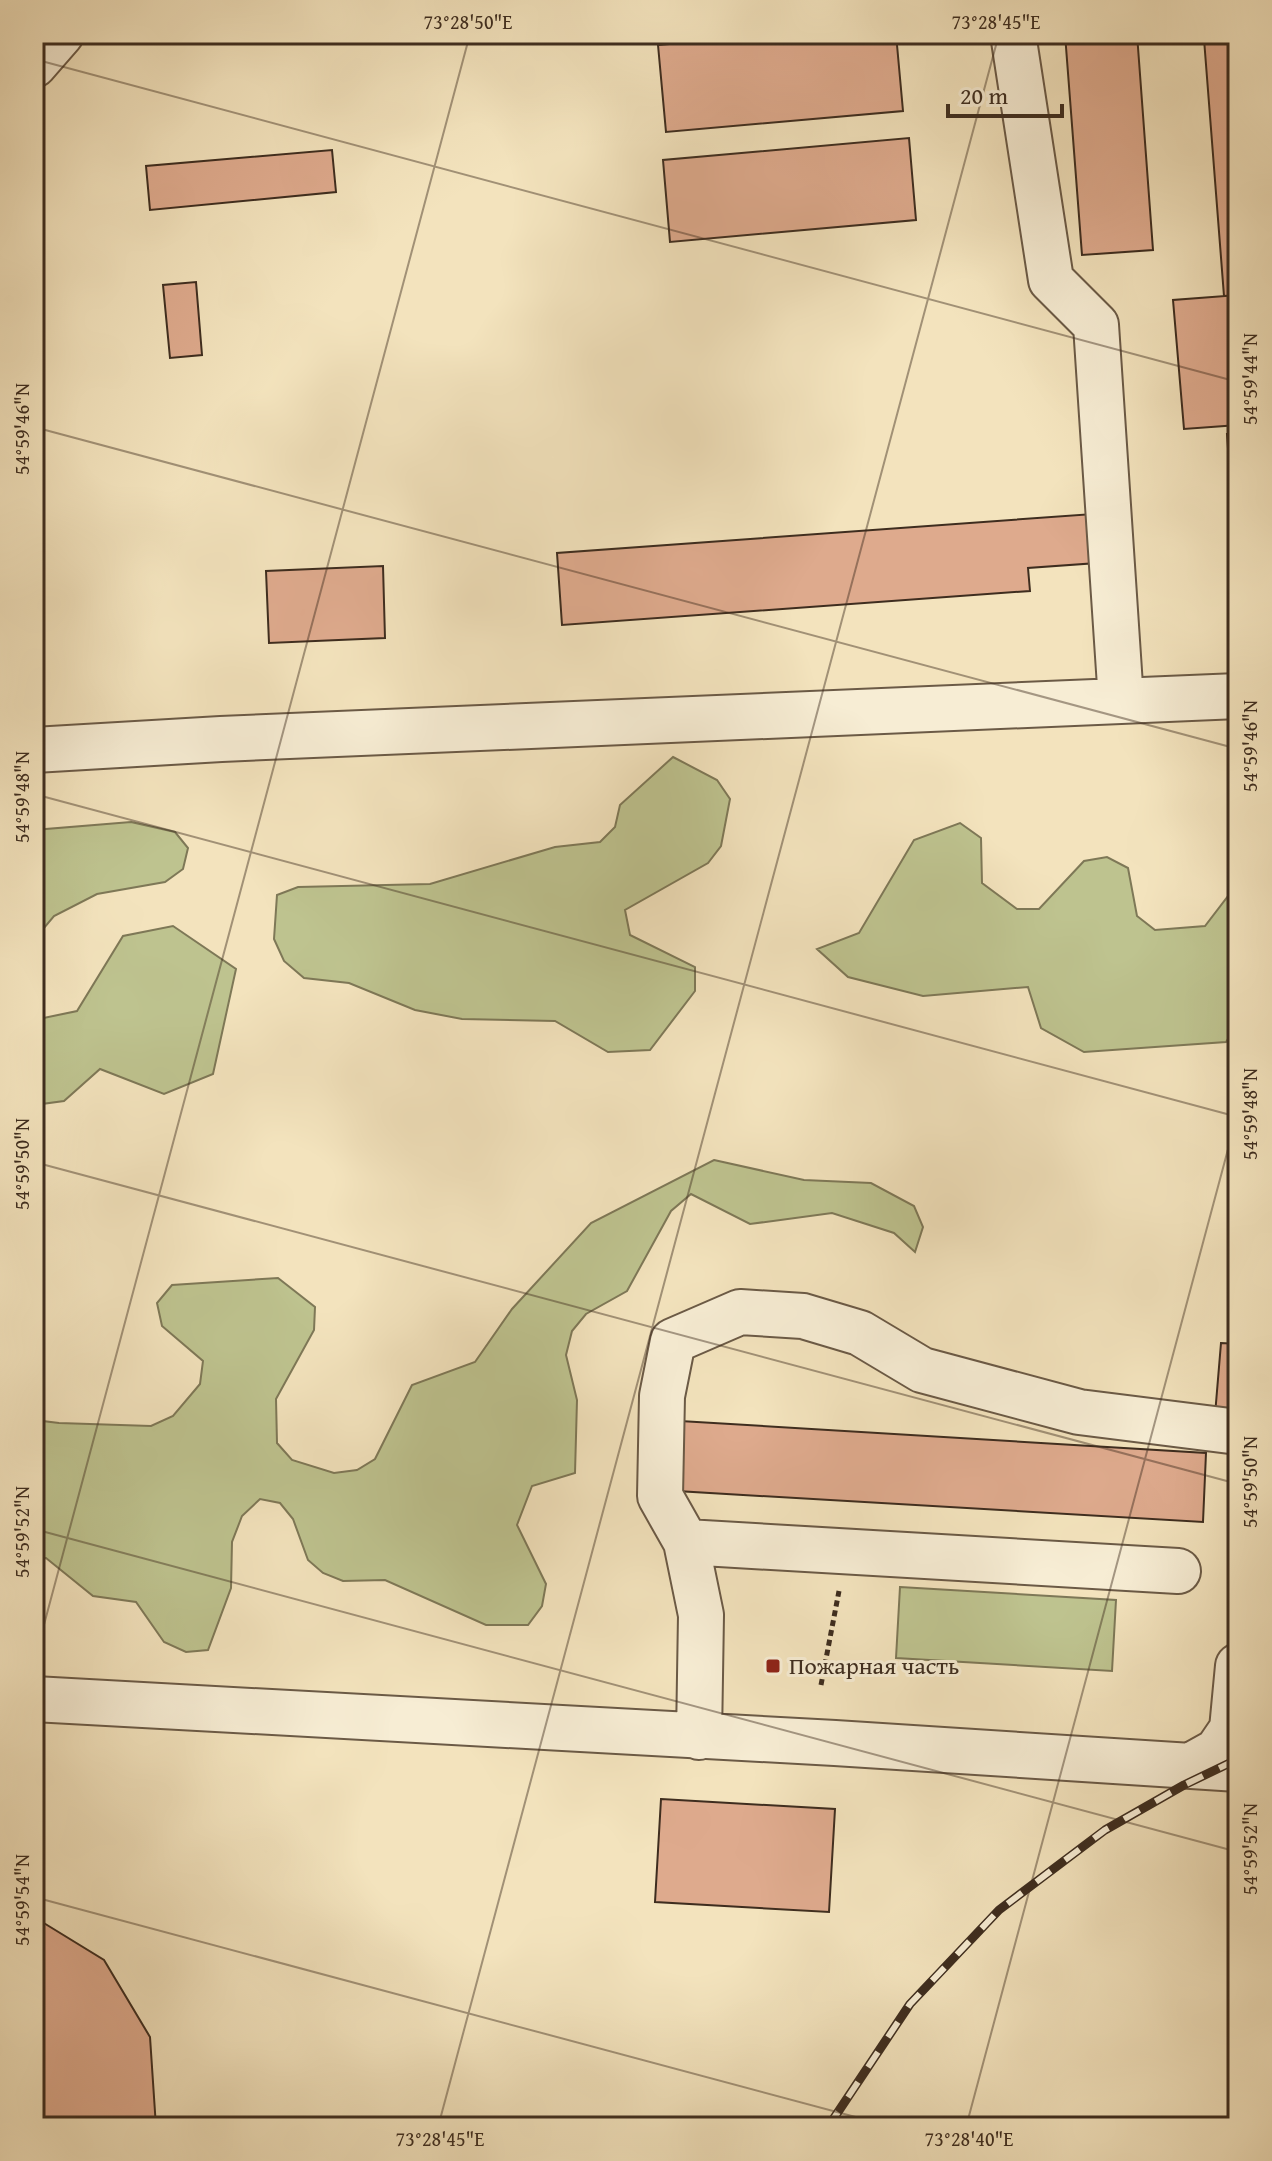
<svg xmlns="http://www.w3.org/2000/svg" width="1272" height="2161" font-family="'Gentium Book Plus',serif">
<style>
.green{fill:#bec38f;stroke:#7e7857;stroke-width:2}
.building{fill:#deaa8d;stroke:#3e2d1f;stroke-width:2}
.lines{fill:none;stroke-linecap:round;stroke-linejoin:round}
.minor-casing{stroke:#6b5a46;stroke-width:48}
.path{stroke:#3e2d1f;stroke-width:5;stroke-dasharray:6 4;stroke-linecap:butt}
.minor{stroke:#f7edd4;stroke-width:44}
.rail-casing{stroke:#3e2d1f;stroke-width:9}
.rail{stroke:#f7edd4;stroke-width:6;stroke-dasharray:18;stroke-linecap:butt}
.ticks{fill:none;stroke:#3e2d1f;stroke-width:2;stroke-opacity:0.45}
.poi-dot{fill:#8f2418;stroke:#f7edd4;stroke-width:3}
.labels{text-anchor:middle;stroke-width:6;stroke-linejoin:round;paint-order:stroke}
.poi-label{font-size:24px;fill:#3e2d1f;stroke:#f7edd4;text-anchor:start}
.neatline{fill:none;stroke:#3e2d1f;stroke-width:3}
.ticks-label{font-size:20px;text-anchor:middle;fill:#3e2d1f}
</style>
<rect width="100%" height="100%" fill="#f3e3bd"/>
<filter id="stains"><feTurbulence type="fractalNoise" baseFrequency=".0025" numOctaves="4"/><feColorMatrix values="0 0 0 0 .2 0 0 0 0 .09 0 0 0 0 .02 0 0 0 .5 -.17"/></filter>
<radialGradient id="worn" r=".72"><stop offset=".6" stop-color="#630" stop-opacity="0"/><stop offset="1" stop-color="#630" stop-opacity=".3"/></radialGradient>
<!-- green -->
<path class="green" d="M673,757L717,780L730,799L721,846L708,863L625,910L630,935L695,967V991L650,1050L608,1052L555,1021L462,1019L415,1010L349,983L304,978L284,961L274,939L277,895L298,887L430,884L555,847L600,842L615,827L620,805Z
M131,822L175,832L188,848L183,869L165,882L97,894L54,916L38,935L41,959L34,965V830Z
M960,823L981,838L982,883L1017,909H1039L1084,861L1107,857L1128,868L1137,916L1155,930L1205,926L1235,887L1238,888V1023L1226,1042L1084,1052L1041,1028L1028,987L923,996L848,977L817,949L859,933L914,840Z
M173,926L236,969L213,1074L164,1094L100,1069L64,1101L34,1105V1020L77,1011L123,936Z
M714,1160L804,1180L871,1183L914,1206L923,1227L915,1252L894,1233L832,1213L750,1224L691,1194L671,1211L627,1291L586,1314L572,1331L566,1355L577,1400L575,1473L532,1486L517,1525L546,1584L542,1606L528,1625H486L385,1580L343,1581L323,1573L308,1560L293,1519L280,1503L260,1499L242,1516L232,1542L231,1588L208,1650L186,1652L164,1642L136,1602L93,1596L46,1558L34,1559V1420L59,1423L151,1426L173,1416L200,1384L203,1361L162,1326L157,1303L172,1285L278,1278L315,1307L314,1330L276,1399L277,1443L292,1460L334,1473L357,1470L375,1459L412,1385L475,1362L512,1309L591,1223Z
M900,1587L1116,1600L1112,1671L896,1658Z"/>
<!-- building -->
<path class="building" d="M783,34H896L903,111L666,132L658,45Z
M1065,34H1137L1153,250L1082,255Z
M1165,34H1238V36L1166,41Z
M1238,36V295L1224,296L1204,39Z
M909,138L916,220L670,242L663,160Z
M332,150L336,192L150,210L146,166Z
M196,282L202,355L170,358L163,285Z
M1238,295V425L1184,429L1173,300Z
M1227,434H1238V577L1237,578Z
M1093,514L1097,563L1028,568L1030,591L562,625L557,553Z
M383,566L385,638L269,643L266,571Z
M1221,1343L1238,1344V1417L1215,1415Z
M680,1421L1206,1453L1203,1522L677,1491Z
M661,1799L835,1809L829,1912L655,1902Z
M34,1917L104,1960L150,2037L156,2127H34Z"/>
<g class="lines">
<!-- minor casing -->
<g class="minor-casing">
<path id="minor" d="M1013,34L1051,280L1096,325L1121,701
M34,65L61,34
M34,750L221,739L1238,696
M686,1542L1178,1571
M34,1699L835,1743L1238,1769
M699,1737L701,1615L686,1542L660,1496L662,1396L673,1341L740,1312L803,1316L860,1333L922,1370L1079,1412L1238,1432
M1190,1766L1217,1751L1232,1729L1238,1666"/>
</g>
<!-- path -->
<path class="path" d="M821,1685L839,1591"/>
<!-- minor -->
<use href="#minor" class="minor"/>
<!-- rail casing -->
<g class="rail-casing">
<path id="rail" d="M828,2127L910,2004L999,1910L1105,1830L1184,1785L1238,1759"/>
</g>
<!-- rail -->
<use href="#rail" class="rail"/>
</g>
<!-- ticks -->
<path class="ticks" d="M34,59L1238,382M34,427L1238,749M34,794L1238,1117M34,1162L1238,1484M34,1529L1238,1852M34,1662L470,34M34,1897L893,2127M438,2127L999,34M966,2127L1238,1112"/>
<!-- markers -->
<rect class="poi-dot" x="765" y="1658" width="16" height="16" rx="4"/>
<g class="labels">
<!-- poi labels -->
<g class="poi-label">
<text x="789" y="1674">Пожарная часть</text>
</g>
</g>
<!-- margin -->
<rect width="1272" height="2161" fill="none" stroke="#f3e3bd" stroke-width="88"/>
<!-- scale -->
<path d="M948 104v12h114v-12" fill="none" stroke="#3e2d1f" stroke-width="4"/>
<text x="960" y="104" font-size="24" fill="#3e2d1f" stroke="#f7edd4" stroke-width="6" paint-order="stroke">20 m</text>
<rect x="44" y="44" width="1184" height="2073" class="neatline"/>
<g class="ticks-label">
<text x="468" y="29">73°28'50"E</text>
<text x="996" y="29">73°28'45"E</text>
<text transform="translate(1250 379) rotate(-90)" y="7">54°59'44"N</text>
<text transform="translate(22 429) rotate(-90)" y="7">54°59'46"N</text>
<text transform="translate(1250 746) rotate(-90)" y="7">54°59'46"N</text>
<text transform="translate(22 797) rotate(-90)" y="7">54°59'48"N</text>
<text transform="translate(1250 1114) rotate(-90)" y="7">54°59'48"N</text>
<text transform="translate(22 1164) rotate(-90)" y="7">54°59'50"N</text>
<text transform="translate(1250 1482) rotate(-90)" y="7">54°59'50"N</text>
<text transform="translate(22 1532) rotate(-90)" y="7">54°59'52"N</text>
<text transform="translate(1250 1849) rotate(-90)" y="7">54°59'52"N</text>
<text transform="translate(22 1900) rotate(-90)" y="7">54°59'54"N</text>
<text x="440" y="2146">73°28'45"E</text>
<text x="969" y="2146">73°28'40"E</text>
</g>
<rect width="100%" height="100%" filter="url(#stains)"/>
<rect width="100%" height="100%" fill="url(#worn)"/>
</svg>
